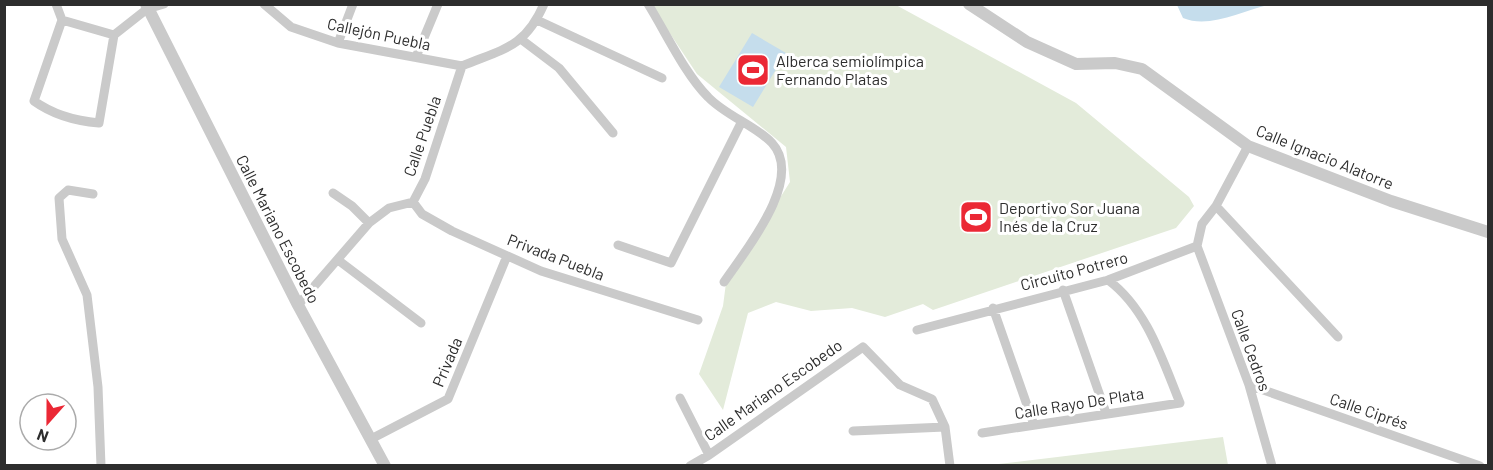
<svg xmlns="http://www.w3.org/2000/svg" width="1493" height="470" font-family="Barlow,sans-serif">
<style>
.green{fill:#e3ebda}
.water{fill:#c5ddec}
.lines{fill:none;stroke-linecap:round;stroke-linejoin:round}
.minor{stroke:#cacaca;stroke-width:9}
.tertiary{stroke:#cacaca;stroke-width:12}
.labels{text-anchor:middle;stroke-width:6;stroke-linejoin:round;paint-order:stroke}
.street-label{font-size:16px;fill:#2d2d2d;stroke:#fff}
.poi-label{font-size:16px;fill:#2d2d2d;stroke:#fff;text-anchor:start}
</style>
<rect width="100%" height="100%" fill="#fff"/>
<!-- green -->
<path class="green" d="M651,5H896L1076,103L1189,197L1194,206L1176,228L933,310L923,304L885,317L852,308L811,311L776,302L748,313L723,410L699,374L723,306L726,283L790,182L786,147L697,74Z
M1223,437L1228,465H988H990Z"/>
<!-- water -->
<path class="water" d="M1177,5H1268C1242,11 1209,29 1183,18Z
M752,33L786,53L753,107L719,87Z"/>
<g class="lines">
<!-- minor -->
<path class="minor" d="M56,4L62,20
M264,4L291,27L338,43L462,66
M648,4C666,33 685,74 708,97C726,116 755,125 772,143C805,179 745,251 724,282
M62,20L34,101C52,114 76,121 99,123L114,35L147,9L164,4
M62,20L114,35
M537,20L662,78
M522,40L559,68L613,133
M338,43L353,4
M416,57L438,4
M333,193L352,206L369,223
M93,194L68,190L59,198L62,239L87,295L98,387L101,466
M413,202L422,214L452,231L541,271L698,320
M1216,206L1338,337
M618,245L671,263L741,123
M1197,246L1249,385L1272,466
M338,260L421,323
M1063,290L1106,413
M298,305L369,223L389,208L413,202L425,179L462,66C503,49 525,48 544,4
M993,308L1034,425
M917,330L1108,280L1197,246L1202,224L1216,206L1248,146
M1249,385L1480,466
M680,398L709,455
M853,431L945,427
M982,433L1180,403C1162,359 1147,309 1108,280
M371,439L448,399L507,256
M690,466L709,455L863,347L900,385L932,399L945,427L950,466"/>
<!-- tertiary -->
<path class="tertiary" d="M146,4L298,305L385,466
M969,4L1027,42L1076,64L1115,63L1142,69L1248,146L1391,201L1488,232"/>
</g>
<!-- icons -->
<defs>
<g id="stadium-square" transform="scale(1.725)"><rect x="-9" y="-9" width="18" height="18" rx="4" fill="#eb2835" stroke="#fff"/><path d="M0-5a6.5 5 0 1 0 0 10a6.5 5 0 1 0 0-10ZM-3.5-1.8h7v3.6h-7Z" fill="#fff"/></g>
</defs>
<g fill-rule="evenodd">
<use href="#stadium-square" x="753" y="70"/>
<use href="#stadium-square" x="976" y="217"/>
</g>
<g class="labels">
<!-- street labels -->
<g class="street-label">
<text transform="translate(379 34) rotate(12)" y="6">Callejón Puebla</text>
<text transform="translate(422 136) rotate(-71)" y="6">Calle Puebla</text>
<text transform="translate(1325 157) rotate(22)" y="6">Calle Ignacio Alatorre</text>
<text transform="translate(278 229) rotate(63)" y="6">Calle Mariano Escobedo</text>
<text transform="translate(556 257) rotate(21)" y="6">Privada Puebla</text>
<text transform="translate(1074 271) rotate(-15)" y="6">Circuito Potrero</text>
<text transform="translate(1251 350) rotate(70)" y="6">Calle Cedros</text>
<text transform="translate(447 362) rotate(-67)" y="6">Privada</text>
<text transform="translate(773 390) rotate(-35)" y="6">Calle Mariano Escobedo</text>
<text transform="translate(1079 403) rotate(-9)" y="6">Calle Rayo De Plata</text>
<text transform="translate(1369 411) rotate(19)" y="6">Calle Ciprés</text>
</g>
<!-- poi labels -->
<g class="poi-label">
<text x="776" y="67">Alberca semiolímpica<tspan x="776" dy="18">Fernando Platas</tspan></text>
<text x="999" y="214">Deportivo Sor Juana<tspan x="999" dy="18">Inés de la Cruz</tspan></text>
</g>
</g>
<!-- border -->
<rect width="1493" height="470" fill="none" stroke="#2d2d2d" stroke-width="12"/>
<!-- north arrow -->
<g transform="translate(48 422) rotate(201)"><circle r="28" fill="#ffffff" stroke="#ababab" stroke-width="1.5"/>
<path d="M0-4.5L10 22L0 15L-10 22Z" fill="#eb2835"/>
<text y="-9" font-size="16" font-weight="bold" text-anchor="middle" fill="#2d2d2d">N</text>
</g>
</svg>
